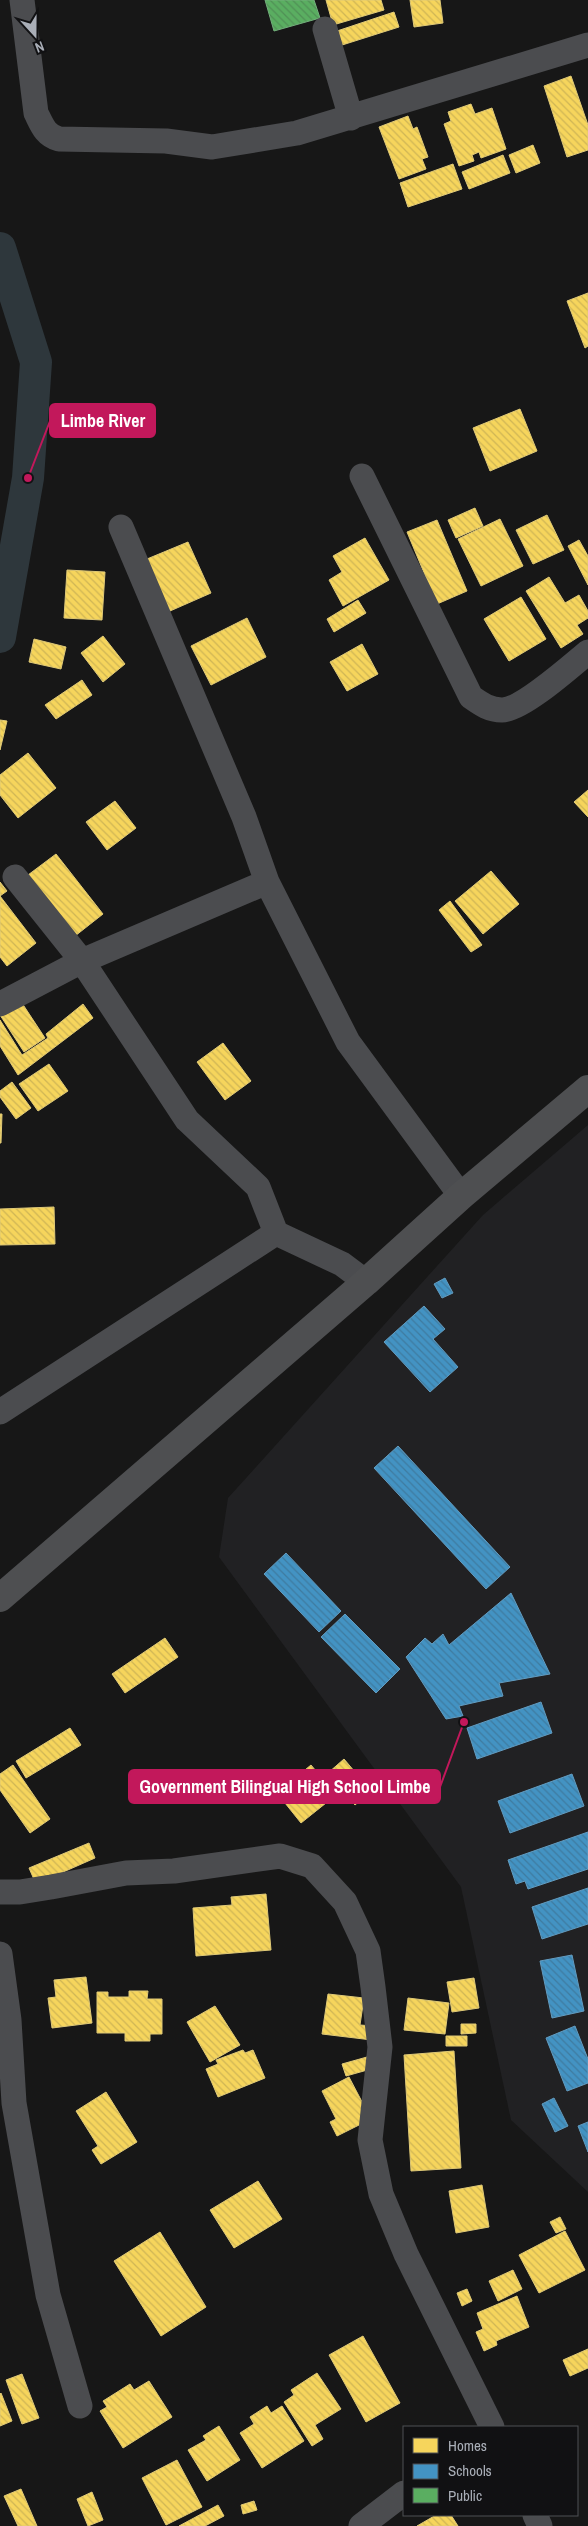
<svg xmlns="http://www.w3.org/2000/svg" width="588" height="2526" font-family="'Archivo Narrow',sans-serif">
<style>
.built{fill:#212123}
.homes{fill:url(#homes-back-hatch);stroke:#dfc977}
.schools{fill:url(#schools-back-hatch);stroke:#629bbf}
.public{fill:url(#public-back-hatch);stroke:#72ae7b}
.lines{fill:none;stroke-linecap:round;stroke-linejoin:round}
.river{stroke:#2e373c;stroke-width:32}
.minor{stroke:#4b4c4f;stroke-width:25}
.major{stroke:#4e4f51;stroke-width:28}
.leader{fill:none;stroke:#c2185b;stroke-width:2}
.callout-dot{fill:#c2185b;stroke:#111113;stroke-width:2}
.callout{fill:#c2185b;stroke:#c2185b;stroke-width:2}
.callout-label{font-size:18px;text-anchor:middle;font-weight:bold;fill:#fff}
</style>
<defs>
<pattern id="homes-back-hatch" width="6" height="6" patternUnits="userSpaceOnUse" patternTransform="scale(1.25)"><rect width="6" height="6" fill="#f6d55c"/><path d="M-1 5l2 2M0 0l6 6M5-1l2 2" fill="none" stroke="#cfb555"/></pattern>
<pattern id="schools-back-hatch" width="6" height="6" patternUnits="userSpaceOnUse" patternTransform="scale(1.25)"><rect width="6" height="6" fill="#4393c3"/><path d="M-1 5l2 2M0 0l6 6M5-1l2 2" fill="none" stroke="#3f7ba0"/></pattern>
<pattern id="public-back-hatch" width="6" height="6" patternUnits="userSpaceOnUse" patternTransform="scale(1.25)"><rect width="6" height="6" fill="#5aae61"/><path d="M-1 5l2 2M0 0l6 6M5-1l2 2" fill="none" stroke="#509056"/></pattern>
</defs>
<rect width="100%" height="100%" fill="#171717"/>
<!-- built -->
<path class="built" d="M588,1125V2192L511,2120L461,1887L219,1557L228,1498L483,1215Z"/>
<!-- homes -->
<path class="homes" d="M326,0H381L384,10L333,25Z
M410,0H440L443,23L414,27Z
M394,12L399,27L339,46L334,32Z
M571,76L588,125V150L567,157L544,86Z
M471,104L475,114L492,108L506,149L481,158L479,152L472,155L474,161L459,166L444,124L451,121L448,112Z
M408,116L413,129L417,127L428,157L422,159L426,169L399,179L379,127Z
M533,145L540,163L516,173L509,155Z
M503,155L510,173L469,189L462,172Z
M453,164L462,189L408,207L400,183Z
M588,293V346L585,348L567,301Z
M520,409L537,451L490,471L473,428Z
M475,508L483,526L456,538L448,520Z
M547,515L564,550L533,564L516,530Z
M500,519L523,566L481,586L458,539Z
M437,520L467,591L437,604L407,532Z
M365,538L389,580L343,606L329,580L342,572L333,556Z
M579,540L588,556V585L568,546Z
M188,542L211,593L170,611L147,559Z
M67,570L105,572L102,620L64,618Z
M549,577L565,603L579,595L588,611V618L577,625L583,634L561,648L526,591Z
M521,597L546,639L509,661L484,619Z
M358,600L366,613L334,632L327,619Z
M247,618L266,657L211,685L191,646Z
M103,636L125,664L103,682L81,653Z
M34,639L66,647L61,669L29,662Z
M362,644L378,674L347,691L330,662Z
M82,680L92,695L56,719L45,705Z
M0,720L7,721L0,750Z
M28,753L56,788L18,818L0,795V775Z
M588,790V817L574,802Z
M115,801L136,828L107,850L86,822Z
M56,854L103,914L75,936L28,875Z
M491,871L519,904L483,934L455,901Z
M0,882L7,891L0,896L36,943L7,966L0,957Z
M450,901L482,945L471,952L439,910Z
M20,1000L45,1038L24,1052L0,1015Z
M83,1004L93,1018L18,1075L0,1046V1020L22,1055L48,1038L46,1034Z
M223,1043L251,1081L225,1100L197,1062Z
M49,1064L68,1091L38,1111L19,1084Z
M12,1082L31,1108L16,1119L0,1097V1091Z
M0,1114H2L1,1143H0Z
M54,1207L55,1244L0,1245V1209Z
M165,1638L178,1657L125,1693L112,1674Z
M70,1728L81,1745L26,1778L16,1761Z
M344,1759L371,1791L355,1805L328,1773Z
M13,1765L50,1819L30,1833L0,1790V1774Z
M311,1765L336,1795L301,1823L277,1793Z
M89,1843L95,1858L36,1884L29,1868Z
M266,1894L271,1950L196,1956L193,1908L232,1905L231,1897Z
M86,1977L92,2023L52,2028L48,1998L56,1997L54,1980Z
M474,1978L479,2008L452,2012L447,1982Z
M129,1991H148L147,1999H162V2034H150V2041H125V2033H97V1992H108V1997H129Z
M328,1994L364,1998L360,2025L374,2026L372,2040L322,2034Z
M408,1998L449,2003L445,2034L404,2030Z
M215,2006L240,2045L210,2062L187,2022Z
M461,2024H476V2033L461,2034Z
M446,2036H467V2046H446Z
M243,2050L245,2053L253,2050L265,2078L218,2097L206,2069L218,2064L216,2060Z
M454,2051L461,2168L411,2171L404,2055Z
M367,2057L371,2069L346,2076L342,2064Z
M349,2077L371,2119L337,2136L330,2122L336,2119L322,2091Z
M106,2092L137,2142L101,2164L92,2150L98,2146L76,2111Z
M258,2181L282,2219L234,2248L210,2210Z
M482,2185L489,2227L456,2233L449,2191Z
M560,2217L566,2229L556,2233L550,2222Z
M565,2231L585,2270L539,2293L519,2255Z
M160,2232L206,2307L161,2336L114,2261Z
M513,2270L522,2289L498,2301L489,2281Z
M467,2289L472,2301L462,2306L457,2293Z
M517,2296L529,2327L496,2341L497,2345L484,2351L476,2332L483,2329L477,2313Z
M363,2336L400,2403L366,2422L329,2355Z
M588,2349V2368L570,2376L563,2360Z
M317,2373L341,2409L315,2425L323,2439L312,2446L284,2402L294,2395L291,2390Z
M22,2374L39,2418L22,2424L6,2380Z
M149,2381L172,2417L123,2448L100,2411L107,2407L103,2401L130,2384L134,2390Z
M1,2393L12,2421L0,2426V2394Z
M267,2406L271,2413L282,2406L304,2441L262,2468L240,2433L254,2424L250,2417Z
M219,2426L240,2460L207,2481L188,2450L206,2440L203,2436Z
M177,2460L202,2507L166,2525L142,2478Z
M21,2489L37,2526H18L4,2496Z
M92,2492L103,2520L88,2526L77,2499Z
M254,2501L257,2510L243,2514L241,2505Z
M218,2505L224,2516L205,2526H179Z
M436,2515H451L458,2526H417Z"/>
<!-- schools -->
<path class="schools" d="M445,1278L453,1293L442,1298L434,1284Z
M424,1306L445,1329L433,1339L458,1367L430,1392L384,1342Z
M398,1446L510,1567L486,1589L374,1468Z
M286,1553L341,1611L319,1632L264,1574Z
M511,1593L550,1674L499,1683L503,1696L459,1706L463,1716L446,1719L406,1657L425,1638L432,1644L443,1634L449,1645Z
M345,1614L400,1669L376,1693L321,1637Z
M541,1702L552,1733L477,1759L467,1728Z
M572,1774L584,1806L510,1833L498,1801Z
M588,1832V1869L528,1889L525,1881L516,1884L508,1860Z
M588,1888V1924L542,1939L532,1907Z
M572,1955L584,2011L552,2018L540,1961Z
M575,2026L588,2059V2083L567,2091L546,2038Z
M554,2098L568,2126L555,2132L542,2104Z
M588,2122V2152L578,2126Z"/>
<!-- public -->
<path class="public" d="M265,0H314L320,18L274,31Z"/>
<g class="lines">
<!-- river -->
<path class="river" d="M0,248L36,362L28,478L0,637"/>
<!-- minor -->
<path class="minor" d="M22,0L36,113C42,125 45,135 59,139L166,141L212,147L297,133L588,45
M325,29L351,118
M362,476L471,697C481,704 489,710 502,710C522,710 571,666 588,652
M121,527L244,817L267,882L348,1042L461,1196
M15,877L82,961L267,882
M0,1004L82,961L187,1120L258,1187L276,1233
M0,1412L276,1233L342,1264L366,1282
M0,1892H20L51,1887L126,1873L174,1871L280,1856L312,1866L345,1902L368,1951L373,1987L380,2047L370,2140L381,2194L406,2254L492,2427
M0,1954L9,2020L14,2103L48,2295L80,2406
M535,2515L540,2526
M361,2526L404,2493"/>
<!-- major -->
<path class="major" d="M0,1598L366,1282L461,1196L588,1089"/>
</g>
<!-- callouts -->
<path class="leader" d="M28 478L50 421M464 1722L440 1787"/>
<g class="callout-dot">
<circle cx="28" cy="478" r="5"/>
<circle cx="464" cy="1722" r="5"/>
</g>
<g class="callout">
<rect x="50" y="404" width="105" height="33" rx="5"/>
<rect x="129" y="1770" width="311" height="33" rx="5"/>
</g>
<g class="callout-label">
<text x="103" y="427">Limbe River</text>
<text x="285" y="1793">Government Bilingual High School Limbe</text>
</g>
<!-- legend -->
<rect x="403" y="2426" width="175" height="90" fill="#111113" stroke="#4e5055"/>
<rect x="413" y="2438" width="25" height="15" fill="#f6d55c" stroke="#4e5055"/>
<text x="448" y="2451" font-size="15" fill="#a9aeb7">Homes</text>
<rect x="413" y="2464" width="25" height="15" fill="#4393c3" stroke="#4e5055"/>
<text x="448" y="2476" font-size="15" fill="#a9aeb7">Schools</text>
<rect x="413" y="2488" width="25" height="15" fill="#5aae61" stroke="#4e5055"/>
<text x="448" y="2501" font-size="15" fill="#a9aeb7">Public</text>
<!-- north arrow -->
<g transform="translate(35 35) rotate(159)" stroke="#111113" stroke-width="4" paint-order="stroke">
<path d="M0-4L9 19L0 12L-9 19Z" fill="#a9aeb7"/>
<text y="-8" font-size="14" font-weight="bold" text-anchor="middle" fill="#a9aeb7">N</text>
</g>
</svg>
